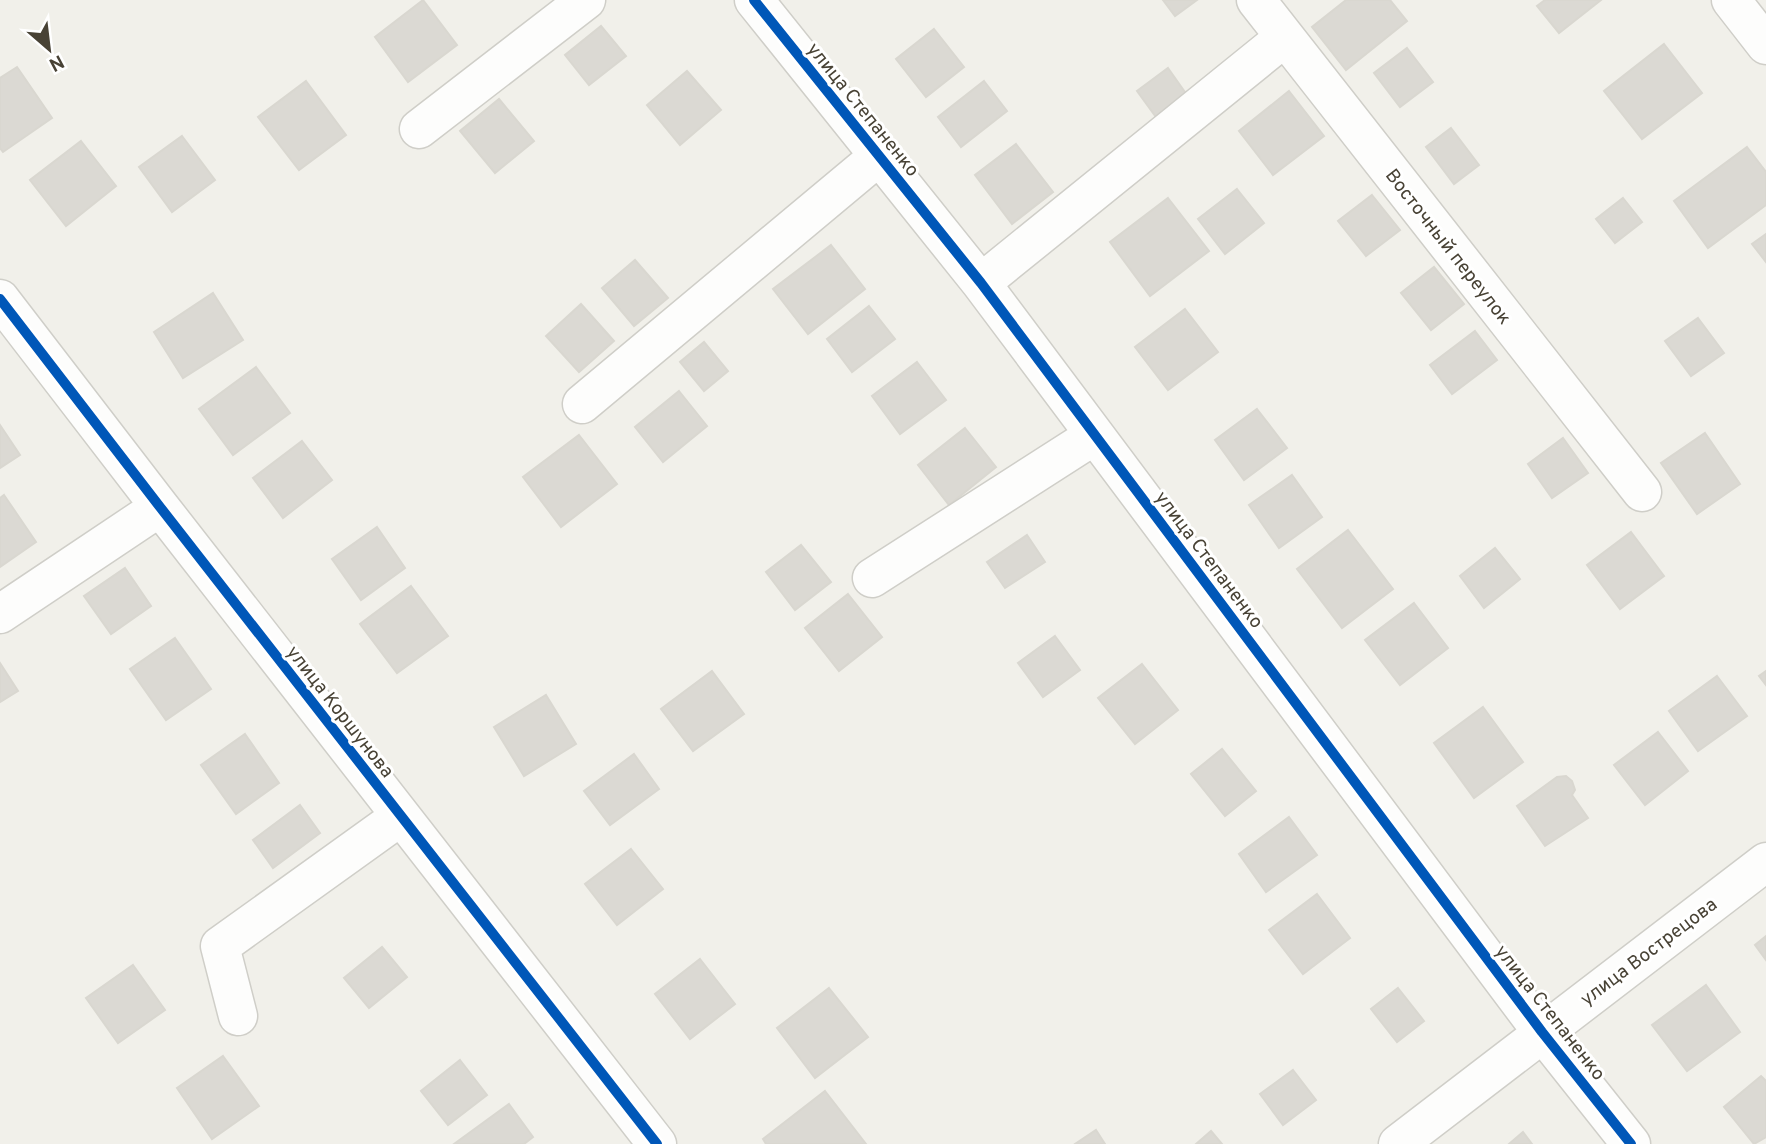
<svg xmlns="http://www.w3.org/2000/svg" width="1766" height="1144" font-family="Overpass,sans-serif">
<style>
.building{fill:#dbd9d3;stroke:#d9d7d0;stroke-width:2}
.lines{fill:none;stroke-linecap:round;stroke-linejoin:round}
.minor-casing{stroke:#cfcec8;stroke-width:41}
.minor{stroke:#fdfdfc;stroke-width:38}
.cycleway-casing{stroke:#fff;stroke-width:15}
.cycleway{stroke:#0057b8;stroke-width:10}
.labels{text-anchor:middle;stroke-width:6;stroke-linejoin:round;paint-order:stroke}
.street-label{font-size:19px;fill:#484235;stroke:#fff}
</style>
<rect width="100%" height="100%" fill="#f1f0ea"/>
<!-- building -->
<path class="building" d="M423,0L457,45L408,82L375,37Z
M1163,0H1197L1175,16Z
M1346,0H1390L1407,21L1346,70L1312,27Z
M1545,0H1601L1559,33L1537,6Z
M601,26L626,56L589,85L565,55Z
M934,29L964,67L926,97L896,59Z
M1664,44L1702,93L1642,139L1604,91Z
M1407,48L1433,82L1400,107L1374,73Z
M17,67L52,118L3,152L0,148V78Z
M1168,68L1187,95L1156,117L1137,91Z
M687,71L721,110L680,145L647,105Z
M306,81L346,135L299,170L258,117Z
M984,81L1007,111L961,147L938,117Z
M1289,91L1324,136L1273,175L1239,131Z
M499,99L534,141L495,173L460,131Z
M1451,128L1479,165L1454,184L1426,147Z
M182,136L215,180L172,212L139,167Z
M81,141L116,186L66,226L30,180Z
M1016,144L1053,192L1012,224L975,175Z
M1747,147L1766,172V205L1708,248L1674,201Z
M1237,189L1264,223L1225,254L1198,219Z
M1372,195L1400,230L1366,256L1338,221Z
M1168,198L1209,251L1150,296L1110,242Z
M1623,198L1642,222L1615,243L1596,219Z
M1766,234V262L1752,244Z
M831,245L865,289L808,334L773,289Z
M635,260L668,298L634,326L602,288Z
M1434,267L1464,304L1431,330L1401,293Z
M213,293L243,340L183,378L154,332Z
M581,304L614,341L579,372L546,336Z
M869,306L895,339L852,372L827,339Z
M1185,309L1218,352L1168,390L1135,347Z
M1698,318L1724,353L1691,376L1665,341Z
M1475,331L1497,360L1452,394L1430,365Z
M704,342L728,371L704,391L680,362Z
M917,362L946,400L900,434L872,396Z
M256,367L290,413L233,455L199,409Z
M679,391L707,426L663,462L635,427Z
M1257,409L1287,448L1244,480L1215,440Z
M0,425L20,455L0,468Z
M965,428L996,467L949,505L918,465Z
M1705,433L1740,484L1697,514L1661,463Z
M579,435L617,484L561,527L523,477Z
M1563,438L1588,473L1552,498L1528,464Z
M302,441L332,480L283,518L253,478Z
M1292,475L1322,517L1279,548L1249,505Z
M4,495L36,542L0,567V498Z
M377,527L405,568L361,600L332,559Z
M1348,530L1393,589L1342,628L1297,569Z
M1631,532L1664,576L1620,609L1587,565Z
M1027,535L1045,562L1005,588L987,562Z
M801,545L831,582L795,610L766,572Z
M1495,548L1520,579L1484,608L1460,576Z
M125,568L151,606L111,634L84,596Z
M411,586L448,636L397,673L360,624Z
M848,594L882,637L839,671L805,628Z
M1414,603L1448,648L1400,685L1365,640Z
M1055,636L1080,670L1043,697L1018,663Z
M175,638L211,689L166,720L130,669Z
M0,663L18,691L0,702Z
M1142,664L1178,710L1135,744L1098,698Z
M712,671L744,714L693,751L661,709Z
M1766,671V685L1759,676Z
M1717,676L1747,716L1698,751L1669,711Z
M546,695L576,744L524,776L494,727Z
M1483,707L1523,762L1474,798L1434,743Z
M1658,732L1688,771L1645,805L1614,765Z
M245,734L279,783L236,814L201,765Z
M1222,749L1256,791L1225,816L1191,774Z
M634,754L659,789L610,825L584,791Z
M1566,776L1572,781L1575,790L1572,795L1588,818L1545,846L1517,806L1557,777Z
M300,805L320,833L273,868L253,840Z
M1289,817L1317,855L1266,892L1239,854Z
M631,849L663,889L617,925L585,884Z
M1317,894L1350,938L1303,974L1269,930Z
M1766,936V960L1755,945Z
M382,947L407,977L369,1008L344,978Z
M700,959L735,1004L690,1039L655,994Z
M133,965L165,1010L118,1043L86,998Z
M1706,985L1740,1032L1687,1071L1652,1025Z
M829,988L868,1037L815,1078L777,1028Z
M1398,988L1424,1021L1397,1042L1371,1009Z
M223,1056L259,1106L212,1139L177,1088Z
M460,1060L487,1095L448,1125L421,1091Z
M1293,1070L1316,1100L1283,1125L1260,1094Z
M1761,1076L1766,1081V1137L1754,1144L1724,1107Z
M825,1091L866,1144H766L763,1139Z
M509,1104L533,1137L524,1144H454Z
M1096,1130L1105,1144H1075Z
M1211,1131L1222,1144H1196Z
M1523,1132L1532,1144H1509Z"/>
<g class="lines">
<!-- minor casing -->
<g class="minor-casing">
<path id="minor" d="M754,0L981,283L1542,1032L1631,1144
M1256,0L1642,492
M1731,0L1766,45
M419,129L586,0
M981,283L1285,37
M0,299L160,507L657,1144
M582,404L879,156
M872,578L1095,435
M0,614L160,507
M238,1016L220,946L401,816
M1398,1144L1766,862"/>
</g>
<!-- minor -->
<use href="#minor" class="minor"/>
<!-- cycleway casing -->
<g class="cycleway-casing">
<path id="cycleway" d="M754,0L981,283L1542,1032L1631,1144
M0,299L160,507L657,1144"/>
</g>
<!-- cycleway -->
<use href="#cycleway" class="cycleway"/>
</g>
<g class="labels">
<!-- street labels -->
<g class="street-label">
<text transform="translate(864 109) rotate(51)" y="7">улица Степаненко</text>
<text transform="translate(1449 246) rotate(52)" y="7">Восточный переулок</text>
<text transform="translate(1210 559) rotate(53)" y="7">улица Степаненко</text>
<text transform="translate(341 711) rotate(52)" y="7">улица Коршунова</text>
<text transform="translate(1648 951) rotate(-37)" y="7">улица Вострецова</text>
<text transform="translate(1551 1012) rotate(52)" y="7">улица Степаненко</text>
</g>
</g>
<!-- north arrow -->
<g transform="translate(49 49) rotate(152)" stroke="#ffffff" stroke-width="5" paint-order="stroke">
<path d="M0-5L12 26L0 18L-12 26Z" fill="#484235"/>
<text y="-10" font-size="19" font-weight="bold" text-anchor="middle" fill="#484235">N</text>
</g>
</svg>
